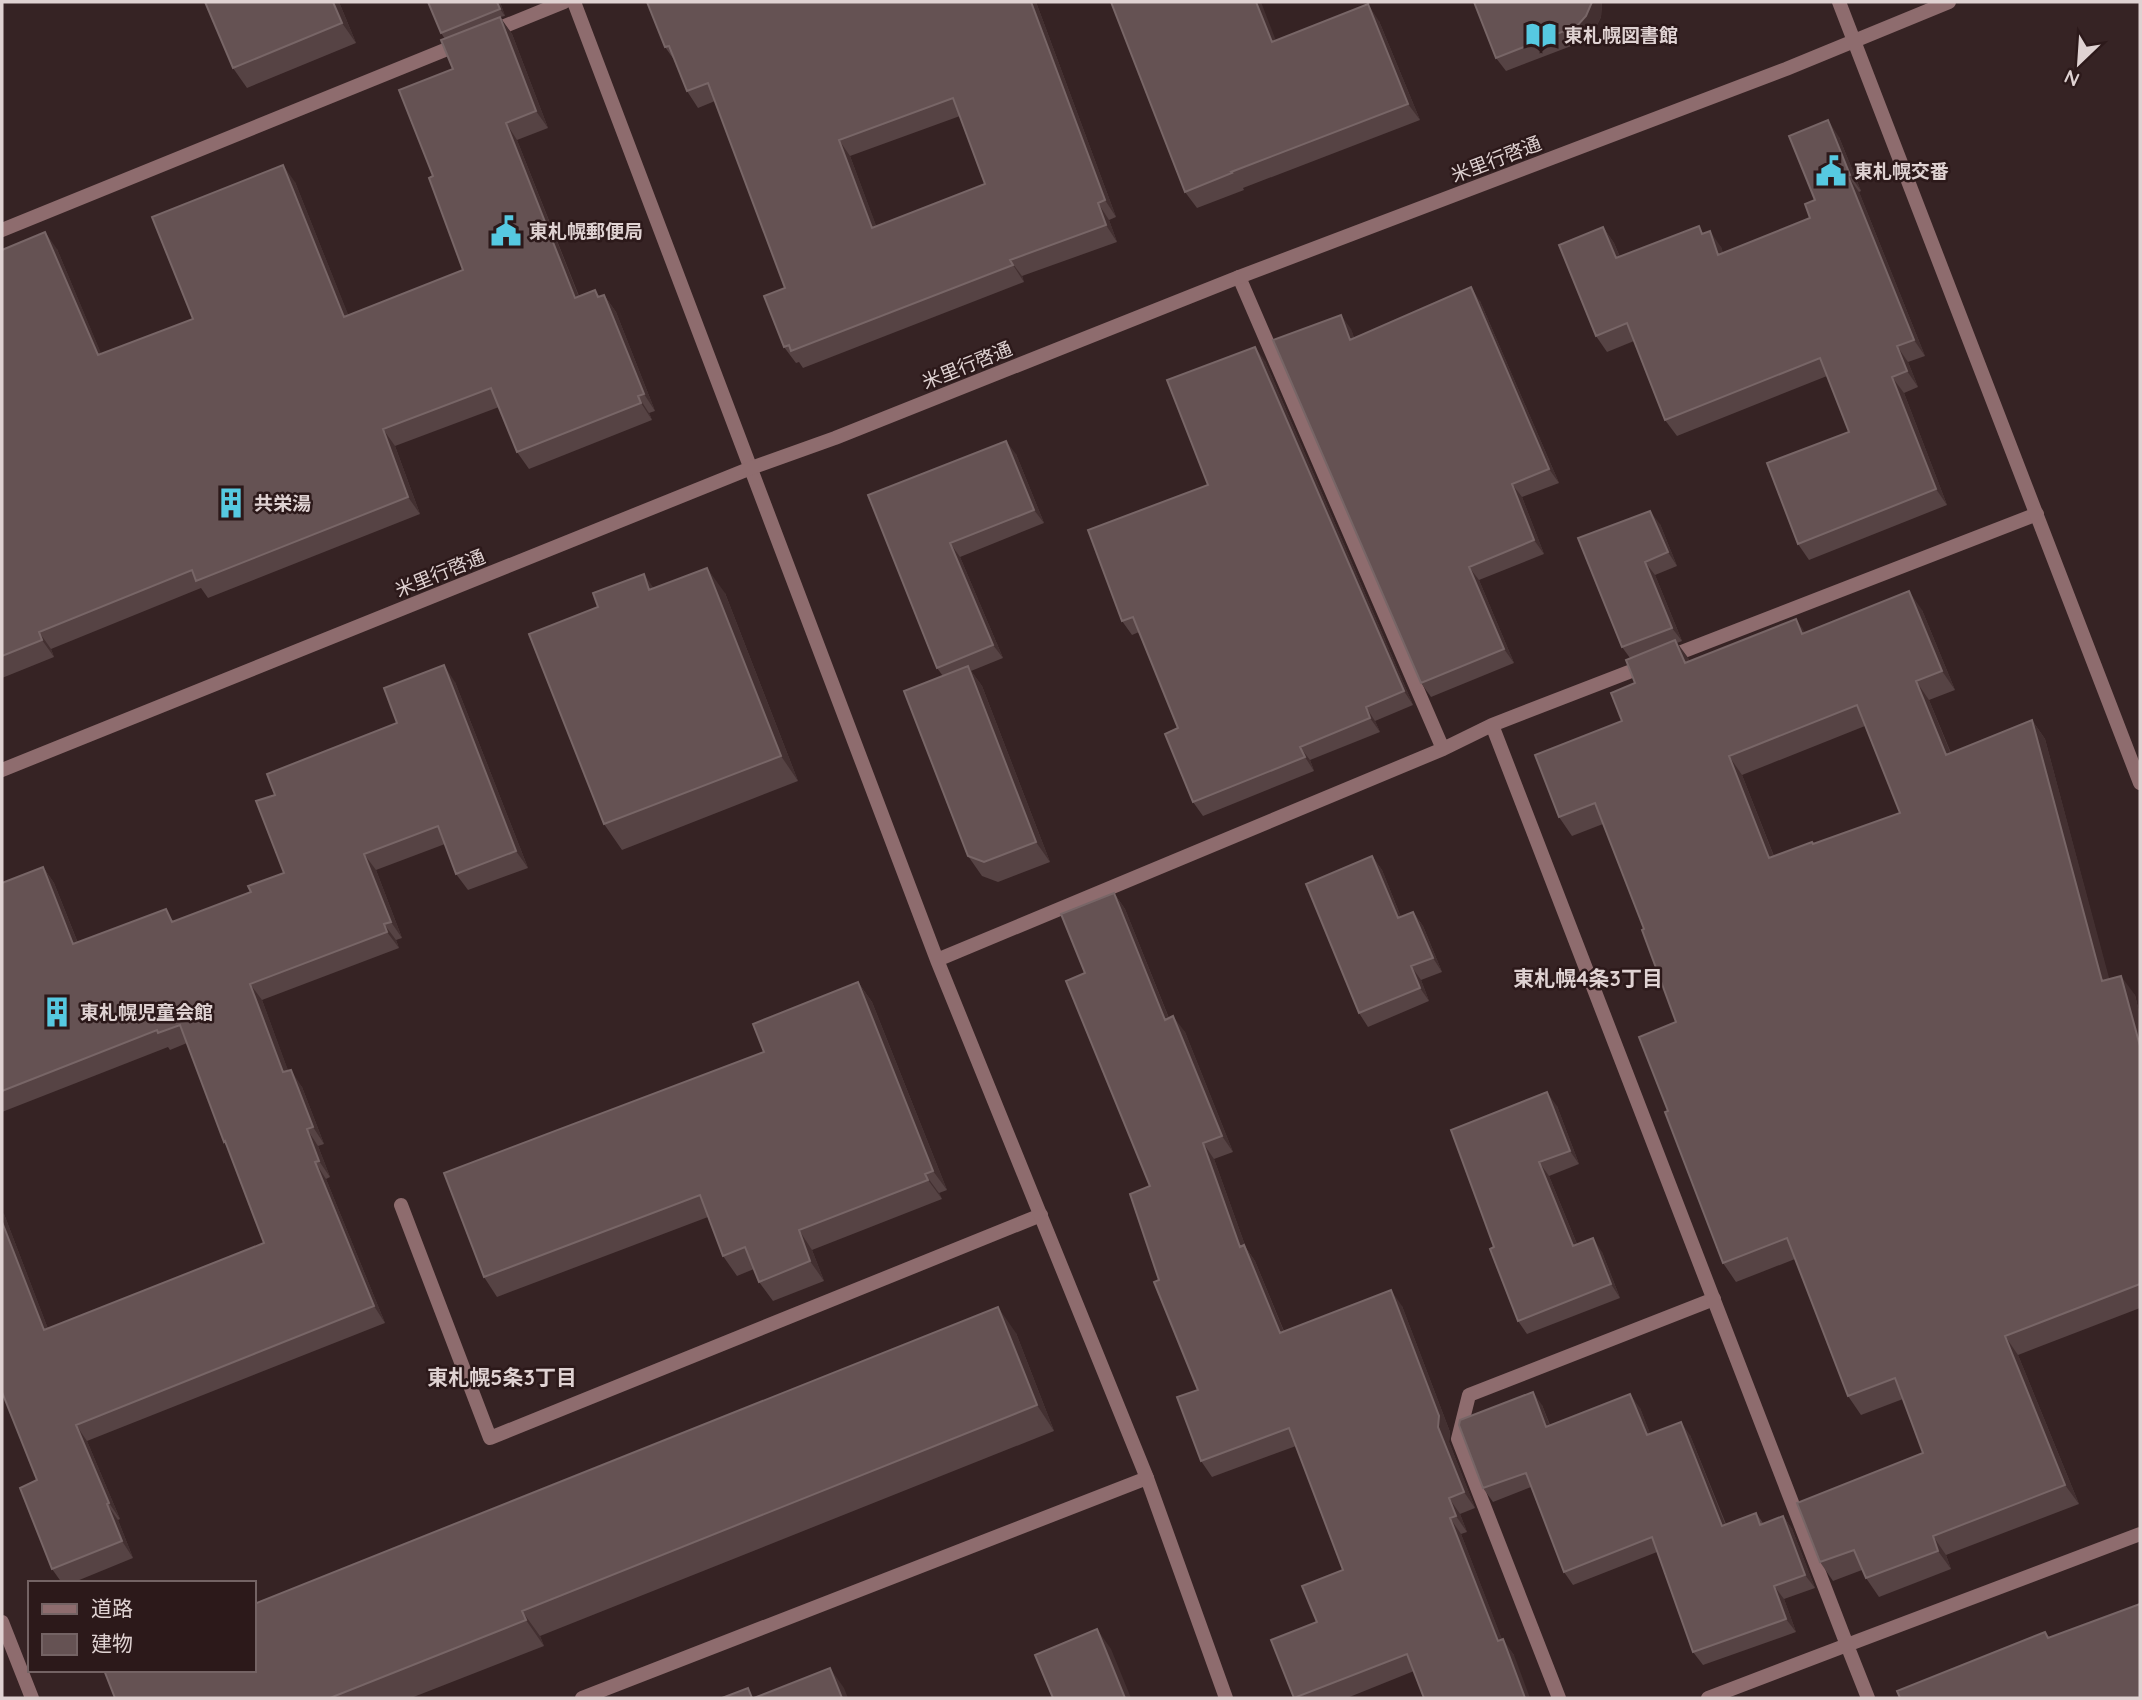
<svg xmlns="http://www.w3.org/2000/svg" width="2142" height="1700" font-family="Quicksand,'Noto Sans JP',sans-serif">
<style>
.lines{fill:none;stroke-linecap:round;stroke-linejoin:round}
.service{stroke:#8e6c6e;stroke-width:14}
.minor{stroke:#8e6c6e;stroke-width:14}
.tertiary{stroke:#8e6c6e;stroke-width:14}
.wall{fill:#564344;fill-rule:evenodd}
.shaded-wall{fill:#433031}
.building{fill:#655253;stroke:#786667;stroke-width:2;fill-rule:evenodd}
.labels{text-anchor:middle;stroke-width:5;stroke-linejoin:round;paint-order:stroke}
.poi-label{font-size:19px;font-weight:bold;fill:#dfd2d2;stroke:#2c191a;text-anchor:start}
.street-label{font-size:19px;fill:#dfd2d2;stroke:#2c191a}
.neighbourhood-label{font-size:21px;font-weight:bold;fill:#dfd2d2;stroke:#2c191a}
</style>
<rect width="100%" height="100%" fill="#362324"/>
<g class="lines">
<!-- service -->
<path class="service" d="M401,1205L490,1438L1041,1215
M582,1698L1147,1478
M1559,1698L1458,1439L1469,1395L1714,1299"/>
<!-- minor -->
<path class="minor" d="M574,2L937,960L1147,1478L1226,1698
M490,32L564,2
M2,230L462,43
M1239,277L1443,749
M1666,658L2037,514
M1492,725L1847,1645L2140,1534
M937,960L1443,749L1492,725L1647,665
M2,1622L32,1698
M1708,1698L1847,1645L1868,1698"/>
<!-- tertiary -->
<path class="tertiary" d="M1839,2L2140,783
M2,770L751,468L835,438L1239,277L1786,69L1949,2"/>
</g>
<!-- wall -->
<path class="wall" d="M339,2L356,43L247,88L233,68Z
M500,2L505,16L500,17L512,34L548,128L517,140L579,296L600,297L604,295L616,312L655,411L649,413L652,420L529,469L517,452L499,407L395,446L420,514L208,598L201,588L51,649L54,657L2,678V250L57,249L101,354L193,319L295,182L348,315L463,270L433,176L453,69L445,39L441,33Z
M647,2H1036L1116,217L1109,220L1117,242L1022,276L1024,282L803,368L799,362L796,363L784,347L785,288L715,101L698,108L687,91L675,61L665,47ZM960,116L985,184L876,226L850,156Z
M1474,2H1602L1601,17L1595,29L1587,40L1506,71L1496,58Z
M1379,21L1420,120L1243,188L1244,190L1197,208L1185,192L1276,41Z
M1839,137L1861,191L1859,192L1925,356L1908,362L1918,387L1904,393L1947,505L1809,560L1798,544L1849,432L1827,376L1677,436L1665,420L1634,341L1607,352L1596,336L1603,227L1614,243L1620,257L1704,233L1721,247L1723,253L1810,218L1815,200Z
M1480,301L1559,483L1522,497L1544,554L1479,580L1514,663L1431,697L1421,683L1351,329L1354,338Z
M1265,361L1413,705L1375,721L1380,732L1310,760L1314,771L1203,816L1193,802L1178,728L1139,632L1132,635L1122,621L1208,485Z
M1016,454L1044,523L960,557L1003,658L971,671L982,686L1050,862L998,882L982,876L968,856L943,676L937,668L868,495Z
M1660,524L1677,566L1655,575L1682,641L1677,643L1690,662L1806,633L1922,610L1955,690L1929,700L1951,753L2032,720L2045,739L2109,980L2135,995L2140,1016V1308L2018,1355L2079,1504L1946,1555L1951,1569L1879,1597L1866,1578L1862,1570L1833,1581L1820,1562L1923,1453L1903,1399L1861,1415L1848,1396L1795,1259L1736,1282L1723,1263L1668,1111L1676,1022L1644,929L1603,824L1572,836L1559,817L1622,721L1635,683L1630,658L1622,647L1578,538ZM1865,726L1900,813L1813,844L1774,856L1742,775Z
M654,588L725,593L798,781L622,850L604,824Z
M455,682L528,868L468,890L456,874L445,844L376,870L402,938L396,940L399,948L262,1000L288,1071L302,1087L324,1144L318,1146L330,1177L326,1179L385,1323L87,1441L120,1519L118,1520L133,1558L72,1583H62L52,1569L37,1480L4,1214L48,1329L264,1243L228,1148L224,1142L187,1043L170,1050L168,1047L2,1112V883L43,867L54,883L78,943L175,921L251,892L284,873L275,795L397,723Z
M1372,856L1382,870L1401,917L1413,912L1423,926L1442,972L1421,980L1429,1001L1368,1027L1359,1013Z
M1114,893L1125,909L1169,1018L1185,1032L1233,1152L1214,1159L1246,1248L1255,1261L1284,1331L1402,1306L1450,1432L1449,1442L1475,1508L1460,1514L1467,1532L1461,1534L1502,1640L1514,1655L1414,1671L1347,1698H1294L1317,1622L1343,1570L1296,1446L1212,1477L1201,1461L1198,1390L1159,1280L1150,1186L1085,973Z
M858,982L872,1002L947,1190L939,1193L942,1199L812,1250L824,1281L773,1301L759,1282L754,1269L737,1276L723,1256L708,1217L497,1297L484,1277L764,1052Z
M1557,1106L1579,1164L1549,1176L1577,1244L1602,1252L1620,1298L1527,1334L1518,1321L1494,1247Z
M1016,1333L1054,1431L540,1636L544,1646L411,1698H115Z
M1542,1405L1550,1425L1640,1408L1650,1434L1690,1435L1726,1524L1756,1513L1763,1523L1783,1516L1792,1529L1815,1588L1784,1599L1796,1632L1703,1665L1693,1652L1657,1552L1573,1585L1564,1572L1531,1487L1493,1502L1483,1488Z"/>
<!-- shaded-wall -->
<path class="shaded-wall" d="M333,2H339L356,43L342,23Z
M497,2H500L505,16L500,9Z
M1031,2H1036L1116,217L1105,200Z
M1256,2H1261L1283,59L1272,42Z
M1592,2H1602L1601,17L1595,29L1587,40L1577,26Z
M1368,4L1379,21L1420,120L1408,104Z
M500,17L512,34L548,128L536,111Z
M1828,120L1839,137L1861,191L1850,175Z
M506,123L517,140L586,315L575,298Z
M839,140L850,156L883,244L872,228Z
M283,165L295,182L356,334L344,317Z
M1848,176L1859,192L1925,356L1914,340Z
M1098,203L1109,220L1117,242L1106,225Z
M1603,227L1614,243L1627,275L1616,258Z
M1710,231L1721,247L1730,271L1718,255Z
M45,232L57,249L109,372L98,355Z
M1010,260L1022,276L1024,282L1013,265Z
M1471,287L1480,301L1559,483L1549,469Z
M604,295L616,312L655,411L644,394Z
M1341,315L1351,329L1360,354L1350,340Z
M1897,346L1908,362L1918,387L1907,371Z
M1255,347L1265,361L1413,705L1404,691Z
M1892,377L1904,393L1947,505L1936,489Z
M638,396L649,413L652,420L641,403Z
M383,429L395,446L420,514L408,497Z
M1006,441L1016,454L1044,523L1034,510Z
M1512,484L1522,497L1544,554L1534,540Z
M1650,511L1660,524L1677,566L1668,552Z
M950,543L960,557L1003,658L993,645Z
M1645,562L1655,575L1682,641L1672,628Z
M1469,567L1479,580L1514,663L1504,649Z
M707,568L725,593L798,781L781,756Z
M644,574L661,599L649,590Z
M1909,591L1922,610L1955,690L1942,671Z
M1796,619L1809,638L1802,634Z
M39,632L51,649L54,657L42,640Z
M1675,640L1689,659L1698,682L1685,663Z
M444,665L455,682L528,868L516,851Z
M968,666L982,686L1050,862L1036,842Z
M1916,681L1929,700L1959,774L1946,755Z
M1366,707L1375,721L1380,732L1370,718Z
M2032,720L2045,739L2115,1000L2102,981Z
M1300,747L1310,760L1314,771L1305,757Z
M1729,756L1742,775L1782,877L1769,858Z
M364,854L376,870L402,938L391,922Z
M1372,856L1382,870L1407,932L1398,918Z
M43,867L54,883L85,961L73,944Z
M1114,893L1125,909L1176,1036L1165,1020Z
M1413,912L1423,926L1442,972L1433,958Z
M384,924L396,940L399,948L387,932Z
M1411,966L1421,980L1429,1001L1420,988Z
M2121,976L2135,995L2140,1016V1046Z
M858,982L872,1002L947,1190L933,1171Z
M250,984L262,1000L295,1089L283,1072Z
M1173,1016L1185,1032L1233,1152L1222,1136Z
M291,1070L302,1087L324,1144L313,1127Z
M1547,1092L1557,1106L1579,1164L1570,1151Z
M307,1129L318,1146L330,1177L319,1161Z
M1203,1143L1214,1159L1246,1248L1255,1261L1291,1349L1280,1333L1240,1247Z
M315,1162L326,1179L385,1323L374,1306Z
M1539,1162L1549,1176L1583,1259L1573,1246Z
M925,1174L939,1193L942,1199L928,1180Z
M2,1211L4,1214L55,1347L44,1330L2,1222Z
M799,1230L812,1250L824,1281L810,1261Z
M1593,1238L1602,1252L1620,1298L1611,1284Z
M1391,1290L1402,1306L1450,1432L1449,1442L1475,1508L1464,1492L1438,1427Z
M998,1307L1016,1333L1054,1431L1037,1405Z
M2005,1336L2018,1355L2079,1504L2065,1485Z
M1533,1392L1542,1405L1555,1440L1546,1427Z
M1630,1394L1640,1408L1656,1448L1647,1435Z
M1681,1422L1690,1435L1731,1539L1722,1526Z
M76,1425L87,1441L120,1519L109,1503Z
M1449,1498L1460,1514L1467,1532L1456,1516Z
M107,1504L118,1520L133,1558L122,1541Z
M1783,1516L1792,1529L1815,1588L1805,1575Z
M1450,1518L1461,1534L1509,1657L1498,1641Z
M1933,1536L1946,1555L1951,1569L1938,1551Z
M1774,1586L1784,1599L1796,1632L1786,1619Z
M522,1611L540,1636L544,1646L526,1620Z
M1097,1629L1111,1649L1131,1698H1125Z
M1503,1639L1514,1655L1530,1698H1525Z
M830,1668L844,1688L848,1698H842Z"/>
<!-- building -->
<path class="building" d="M205,2H333L342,23L233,68Z
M428,2H497L500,9L441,33Z
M647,2H1031L1105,200L1098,203L1106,225L1010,260L1013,265L791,351L789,345L784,347L764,296L785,288L708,83L687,91L669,46L665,47ZM953,98L985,184L872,228L839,140Z
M1111,2H1256L1272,42L1368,4L1408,104L1231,172L1232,173L1185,192Z
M1474,2H1592L1586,16L1577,26L1496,58Z
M500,17L536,111L506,123L575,298L595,290L598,297L604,295L644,394L638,396L641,403L517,452L491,388L383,429L408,497L196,581L192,570L39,632L42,640L2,656V250L45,232L98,355L193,319L152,217L283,165L344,317L463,270L429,178L433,176L399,90L453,69L441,40Z
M1828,120L1850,175L1848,176L1914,340L1897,346L1907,371L1892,377L1936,489L1798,544L1767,463L1849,432L1820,358L1665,420L1627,323L1596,336L1559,245L1603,227L1616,258L1699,226L1702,234L1710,231L1718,255L1810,218L1805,204L1815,200L1789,136Z
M1471,287L1549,469L1512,484L1534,540L1469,567L1504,649L1421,683L1273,340L1341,315L1350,340Z
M1255,347L1404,691L1366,707L1370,718L1300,747L1305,757L1193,802L1165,734L1178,728L1133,617L1122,621L1088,530L1208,485L1167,380Z
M1006,441L1034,510L950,543L993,645L937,668L868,495Z
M1650,511L1668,552L1645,562L1672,628L1622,647L1578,538Z
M707,568L781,756L604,824L529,634L598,607L593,593L644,574L649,590Z
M1909,591L1942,671L1916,681L1946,755L2032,720L2102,981L2121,976L2140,1046V1284L2005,1336L2065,1485L1933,1536L1938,1551L1866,1578L1854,1550L1820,1562L1797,1503L1923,1453L1895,1378L1848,1396L1787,1238L1723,1263L1665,1112L1668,1111L1639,1037L1676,1022L1642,930L1644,929L1595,803L1559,817L1535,755L1622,721L1611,693L1635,683L1626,660L1675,640L1685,663L1796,619L1802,634ZM1857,705L1900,813L1813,844L1812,842L1769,858L1729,756Z
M444,665L516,851L456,874L438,826L364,854L391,922L384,924L387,932L250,984L283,1072L291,1070L313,1127L307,1129L319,1161L315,1162L374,1306L76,1425L109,1503L107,1504L122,1541L52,1569L20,1488L37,1480L2,1392V1222L44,1330L264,1243L225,1141L224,1142L180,1025L158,1033L157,1030L2,1091V883L43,867L73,944L166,909L172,922L251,892L248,886L284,873L256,801L275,795L267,774L397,723L384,688Z
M968,666L1036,842L984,862L968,856L904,691Z
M1372,856L1398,918L1413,912L1433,958L1411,966L1420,988L1359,1013L1306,884Z
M1114,893L1165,1020L1173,1016L1222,1136L1203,1143L1240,1247L1244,1245L1280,1333L1391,1290L1439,1416L1438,1427L1464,1492L1449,1498L1456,1516L1450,1518L1498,1641L1503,1639L1525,1698H1424L1407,1654L1294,1698L1271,1640L1317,1622L1302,1586L1343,1570L1289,1428L1201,1461L1177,1397L1198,1390L1154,1282L1159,1280L1130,1194L1150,1186L1066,981L1085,973L1061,914Z
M858,982L933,1171L925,1174L928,1180L799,1230L810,1261L759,1282L745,1247L723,1256L700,1195L484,1277L444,1173L764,1052L753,1024Z
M1547,1092L1570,1151L1539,1162L1573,1246L1593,1238L1611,1284L1518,1321L1490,1249L1494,1247L1451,1130Z
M998,1307L1037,1405L522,1611L526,1620L330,1698H115L104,1670H254V1604Z
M1533,1392L1546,1427L1630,1394L1647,1435L1681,1422L1722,1526L1756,1513L1760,1525L1783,1516L1805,1575L1774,1586L1786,1619L1693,1652L1652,1537L1564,1572L1526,1473L1483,1488L1459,1425L1460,1420Z
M2140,1604V1698H1900L1897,1691L2045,1632L2048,1638Z
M1097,1629L1125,1698H1053L1035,1655Z
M830,1668L842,1698H754Z
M748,1688L752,1698H722Z"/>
<!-- icons -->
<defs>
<g id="library-bare" transform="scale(2.415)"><path d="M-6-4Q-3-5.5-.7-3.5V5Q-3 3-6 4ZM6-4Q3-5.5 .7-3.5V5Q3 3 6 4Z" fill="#56c9e1" stroke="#2c191a" stroke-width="2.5" paint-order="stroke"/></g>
<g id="civic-bare" transform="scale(2.415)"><path d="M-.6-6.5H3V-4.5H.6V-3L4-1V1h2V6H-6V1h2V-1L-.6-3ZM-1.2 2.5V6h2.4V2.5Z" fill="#56c9e1" stroke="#2c191a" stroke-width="2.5" paint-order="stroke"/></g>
<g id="building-bare" transform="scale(2.415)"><path d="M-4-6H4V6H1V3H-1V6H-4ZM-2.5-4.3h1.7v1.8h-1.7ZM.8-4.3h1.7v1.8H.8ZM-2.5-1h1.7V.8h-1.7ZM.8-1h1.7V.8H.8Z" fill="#56c9e1" stroke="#2c191a" stroke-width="2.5" paint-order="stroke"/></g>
</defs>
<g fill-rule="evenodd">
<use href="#library-bare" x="1541" y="35"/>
<use href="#civic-bare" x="1831" y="171"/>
<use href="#civic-bare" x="506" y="231"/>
<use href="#building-bare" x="231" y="503"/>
<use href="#building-bare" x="57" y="1012"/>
</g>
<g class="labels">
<!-- poi labels -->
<g class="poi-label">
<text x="1564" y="42">東札幌図書館</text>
<text x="1854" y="178">東札幌交番</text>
<text x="529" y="238">東札幌郵便局</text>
<text x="254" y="510">共栄湯</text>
<text x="80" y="1019">東札幌児童会館</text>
</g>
<!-- street labels -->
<g class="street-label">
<text transform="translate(1496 159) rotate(-21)" y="7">米里行啓通</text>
<text transform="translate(967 365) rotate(-22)" y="7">米里行啓通</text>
<text transform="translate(440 573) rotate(-22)" y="7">米里行啓通</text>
</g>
<!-- neighbourhood labels -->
<g class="neighbourhood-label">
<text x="1588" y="986">東札幌4条3丁目</text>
<text x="502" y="1385">東札幌5条3丁目</text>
</g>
</g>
<!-- border -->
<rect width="2142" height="1700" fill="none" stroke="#dfd2d2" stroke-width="7"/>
<!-- legend -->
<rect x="28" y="1581" width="228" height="91" fill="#2c191a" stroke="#746364" stroke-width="2"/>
<rect x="42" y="1604" width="35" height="10" fill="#8e6c6e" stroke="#746364" stroke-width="2"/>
<text x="91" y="1616" font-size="21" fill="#dfd2d2">道路</text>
<rect x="42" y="1634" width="35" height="21" fill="#655253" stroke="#746364" stroke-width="2"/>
<text x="91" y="1651" font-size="21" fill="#dfd2d2">建物</text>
<!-- north arrow -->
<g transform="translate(2079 63) rotate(205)" stroke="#2c191a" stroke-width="5" paint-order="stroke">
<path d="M0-5L12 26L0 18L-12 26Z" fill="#dfd2d2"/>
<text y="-10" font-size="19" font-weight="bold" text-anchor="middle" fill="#dfd2d2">N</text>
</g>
</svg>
